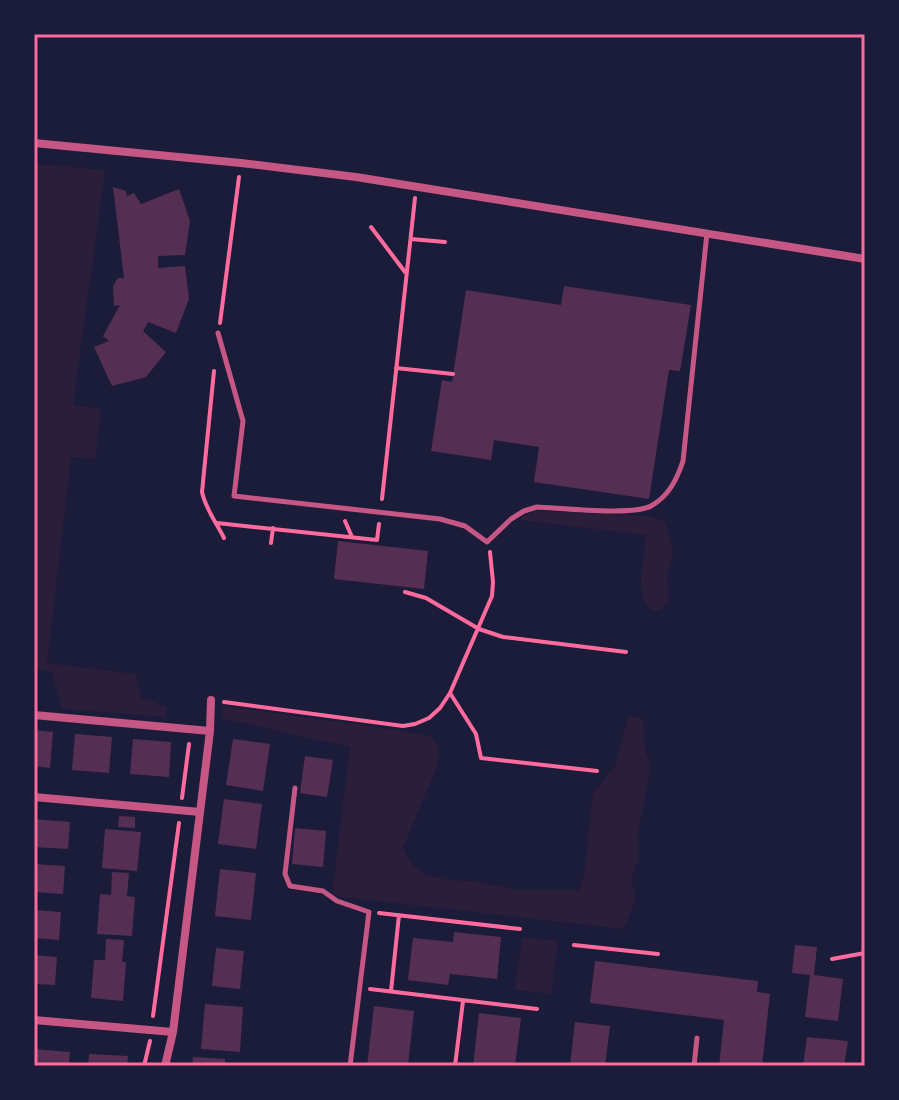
<svg xmlns="http://www.w3.org/2000/svg" width="899" height="1100" font-family="Lato,sans-serif">
<style>
.green{fill:#2a1e3b}
.building{fill:#542f53}
.lines{fill:none;stroke-linecap:round;stroke-linejoin:round}
.path{stroke:#ff6b9d;stroke-width:4}
.service{stroke:#c65784;stroke-width:5}
.minor{stroke:#c65784;stroke-width:8}
.neatline{fill:none;stroke:#ff6b9d;stroke-width:3}
</style>
<rect width="100%" height="100%" fill="#1b1b3a"/>
<!-- green -->
<path class="green" d="M34,164L105,170L73,405L101,409L95,459L71,457L47,663L135,674L142,698L167,707L166,717L62,709L52,672L34,669Z
M540,511L649,516L665,522L673,552L667,575L669,601L661,610L652,611C632,592 645,560 646,535L520,520L526,514Z
M223,706L397,730L432,737L439,749L438,764L403,848L413,865L424,874L448,880L473,881L519,890H579L584,876L593,793L615,766L629,715L643,719L645,750L651,766L638,834L639,858L631,879L636,899L624,929L332,896L350,747L221,718Z
M522,937L558,941L551,994L515,990Z"/>
<!-- building -->
<path class="building" d="M113,187L126,191L127,196L134,193L141,204L179,189L190,221L185,255L158,256V268L185,266L189,299L176,333L148,322L143,331L166,352L146,377L112,386L94,347L109,341L103,336L120,305L114,306L113,286L118,278H124Z
M564,286L691,305L680,371L669,370L649,499L534,482L539,447L494,440L491,460L431,451L442,380L452,382L466,290L561,305Z
M338,541L428,551L424,589L334,579Z
M34,730L53,732L50,768L34,766Z
M75,734L112,737L109,773L72,770Z
M133,739L171,742L169,777L130,774Z
M233,739L270,744L263,791L226,785Z
M305,756L333,760L327,797L300,793Z
M224,799L262,804L256,849L218,844Z
M119,816L135,817V828L118,827Z
M34,819L70,822L68,849L34,847Z
M295,828L326,831L323,867L292,864Z
M105,829L141,832L137,871L102,868Z
M34,864L65,866L63,894L34,892Z
M220,869L256,873L251,920L215,916Z
M112,872L129,873L127,896L135,897L132,936L97,934L100,894L111,895Z
M34,910L61,912L59,940L34,938Z
M454,932L501,937L497,979L450,974L448,985L408,980L413,938L453,942Z
M106,939L124,940L122,962H126L123,1001L91,998L94,960H105Z
M795,945L817,947L814,975L843,979L838,1021L805,1017L810,975L792,973Z
M216,948L244,951L240,989L212,986Z
M34,955L57,957L55,985L34,984Z
M595,961L758,981L757,992L770,994L762,1066H719L724,1020L590,1003Z
M205,1004L243,1007L240,1052L201,1049Z
M374,1006L414,1011L408,1066H367Z
M479,1013L521,1018L515,1066H473Z
M575,1022L610,1026L605,1066H570Z
M807,1037L848,1041L844,1066H803Z
M34,1049L70,1052L69,1066H34Z
M89,1054L128,1056L127,1066H88Z
M193,1057L225,1059V1066H192Z"/>
<g class="lines">
<!-- path -->
<path class="path" d="M371,227L405,272
M411,239L445,242
M220,323L239,177
M396,368L453,374
M214,371L202,492C206,510 216,522 224,538
M382,499L415,198
M345,521L352,537
M217,523L377,540L379,524
M271,543L273,528
M405,592L426,598L479,629L503,637L626,652
M450,693L476,734L481,758L597,771
M224,702L403,726L415,724L429,718L440,708L450,693L492,596L493,582L490,552
M182,798L189,744
M379,913L520,929
M574,945L658,954
M832,959L865,953
M370,989L537,1009
M391,991L399,915
M153,1016L179,823
M144,1066L150,1041
M455,1066L463,1001"/>
<!-- service -->
<path class="service" d="M218,333L243,421L234,496L440,519L465,526L487,542L511,519L524,511L537,507C561,508 633,516 651,506C669,496 677,479 683,461L707,233
M295,788L285,874L290,886L323,891L337,901L369,912L350,1066
M694,1066L697,1038"/>
<!-- minor -->
<path class="minor" d="M34,143L241,163L356,177L865,259
M34,715L210,731
M34,797L200,812
M34,1020L173,1032
M165,1066L173,1032L210,731L211,700"/>
</g>
<!-- border -->
<rect width="899" height="1100" fill="none" stroke="#1b1b3a" stroke-width="72"/>
<rect x="36" y="36" width="827" height="1028" class="neatline"/>
</svg>
